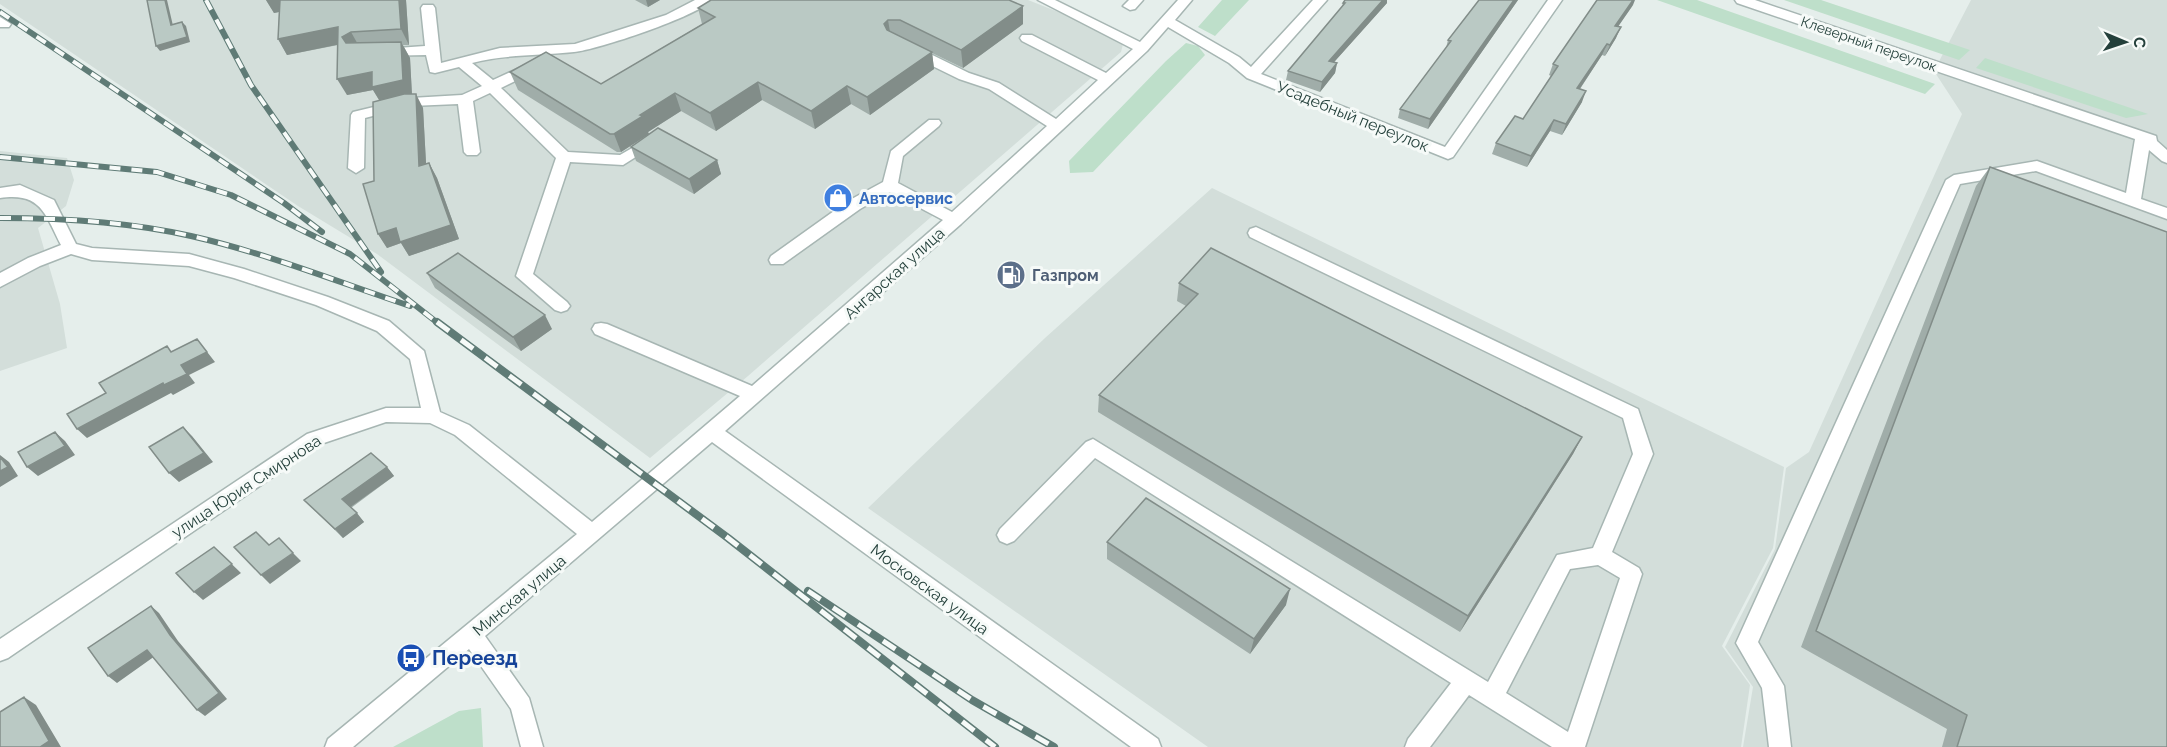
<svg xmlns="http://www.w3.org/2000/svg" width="2167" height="747" font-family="Raleway,sans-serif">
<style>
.built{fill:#d3deda}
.green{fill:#bedfca}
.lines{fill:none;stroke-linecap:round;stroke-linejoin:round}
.minor-casing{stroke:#a7b6b3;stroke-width:3}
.minor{fill:#fff;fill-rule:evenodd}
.rail-far1-casing{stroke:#5f7b76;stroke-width:6}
.rail-casing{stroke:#5f7b76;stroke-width:8}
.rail-far1{stroke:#f6faf8;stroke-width:4;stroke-dasharray:11;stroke-linecap:butt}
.rail{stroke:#f6faf8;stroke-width:5;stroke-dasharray:15;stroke-linecap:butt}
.wall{fill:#a0ada9}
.shaded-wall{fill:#828d89}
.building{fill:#bac9c4;stroke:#828d89;stroke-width:1.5}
.labels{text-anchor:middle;stroke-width:6;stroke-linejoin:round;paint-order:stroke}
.far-street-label{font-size:14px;fill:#24403b;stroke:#f6faf8}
.street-label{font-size:16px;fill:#24403b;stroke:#f6faf8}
.shop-label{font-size:16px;font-weight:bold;fill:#366cbe;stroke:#f6faf8;text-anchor:start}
.service-label{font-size:16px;font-weight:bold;fill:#4e5e75;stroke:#f6faf8;text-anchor:start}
.near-transit-label{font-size:20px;font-weight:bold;fill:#164399;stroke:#f6faf8;text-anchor:start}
</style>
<rect width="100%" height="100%" fill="#e5eeeb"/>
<!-- built -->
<path class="built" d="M0,0H1028L1081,21L1123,44L1121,52L748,376L650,458L377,254L298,206L0,4Z
M1971,0H2167V747H1743L1753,687L1725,647L1775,549L1786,468L1809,452L1962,114L1934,71Z
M0,151L67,158L74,180L66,206L38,228L60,304L67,348L0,371Z
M1212,188L1784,467L1773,548L1722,646L1750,685L1741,747H1208L868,508L1045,338Z"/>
<!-- green -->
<path class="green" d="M1222,0H1249L1215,36L1198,27Z
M1657,0H1697L1935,84L1925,94Z
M1784,0H1821L1970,50L1959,60Z
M1186,43L1198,46L1205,55L1093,172L1070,173L1069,161L1166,61Z
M1985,58L2148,114L2126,118L1976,68Z
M481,708L483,747H393L459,711Z"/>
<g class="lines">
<!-- minor casing -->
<g class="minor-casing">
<path id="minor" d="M695,0H712C698,16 597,50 574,52C538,56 507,54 472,63L493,80L528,64H538L540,67L538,70L501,88L568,152L620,155L653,136L661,141L623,165L570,162L533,274L567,302L570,306L567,310L561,312L555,310L516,276L556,158L490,93L473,101L480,152L477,155H467L464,152L458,104L411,106L365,118L364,168L356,173L348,168L351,115L353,112L411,98L462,95L482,86L459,67L435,73L430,72L426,55L378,56L376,53L383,49L425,46L421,8L423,5H433L435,8L441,63L500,48L575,44L666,15Z
M1038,0H1055L1140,42L1178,0H1192L1175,20L1239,57L1251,67L1313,0H1327L1261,74L1445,147L1548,0H1562L1453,157L1448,159L1247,78L1229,63L1168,27L1147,51L961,224L725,431L1158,739L1161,747H1131L712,442L485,636L529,698L543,747H521L511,709L469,649L353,747H325L328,739L577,534L455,435L430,423L386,422L321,444L8,658L0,661V639L307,434L386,408H421L410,359L377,331L316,305L234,278L189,266L92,260L71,254L40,266L0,287V273L28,258L61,245C45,214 41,192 0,198V188L20,185L54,200L76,244L92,248L189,254L244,269L328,297L389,321L424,351L440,412L469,425L592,522L740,396L595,334L592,329L595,324L601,323L607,324L752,386L943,220L890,192L860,209L783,264H771L769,260L771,256L848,201L883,182L891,151L929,120H939L941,123L939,126L903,156L898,183L952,212L1047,126L989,89L959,79L906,53L904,50L906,47H916L969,73L999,83L1056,119L1098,80L1022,41L1020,38L1022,35H1032L1106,73L1133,49Z
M1129,0H1143L1135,9L1130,10L1123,6Z
M1735,0H1755L2156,136L2157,141L2167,150V163L2162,161L2149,150L2141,199L2167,208V219L2036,171L1960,184L1758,642L1784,686L1791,747H1769L1762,688L1736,643L1946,180L1954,175L2037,161L2126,193L2135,139L1737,3Z
M0,17L11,24L9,27H0Z
M1256,227L1638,409L1653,454L1612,552L1639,568L1642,574L1585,747H1552L1469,695L1430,747H1405L1408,739L1451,683L1095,458L1014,541L1007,544L1000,541L997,535L1000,529L1086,442L1093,439L1488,682L1557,555L1593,548L1633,454L1623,418L1250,237L1248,233L1250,229ZM1598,565L1620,578L1568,732L1506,693L1570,569Z"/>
</g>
<!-- minor -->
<use href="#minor" class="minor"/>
<!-- rail-far1 casing -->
<g class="rail-far1-casing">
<path id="rail-far1" d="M206,0L251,85L381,272
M0,12L284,203L322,232
M0,157L157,172L231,195L350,254L439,324
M0,218C64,218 129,222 191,236C266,253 338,282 410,306"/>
</g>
<!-- rail casing -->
<g class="rail-casing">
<path id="rail" d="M437,322L728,538L995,747
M808,591L972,700L1054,747"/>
</g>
<!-- rail-far1 -->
<use href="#rail-far1" class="rail-far1"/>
<!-- rail -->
<use href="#rail" class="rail"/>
</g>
<!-- wall -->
<path class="wall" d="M266,0H406L409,45H403L410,58L412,94L423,108L426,164L429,163L437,178L459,239L409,256L401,243L387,248L378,234L374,181L379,100L373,90L347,95L338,45L287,55L278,39L279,12L274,13Z
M635,0H660L648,7Z
M1345,0H1387V3L1334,62L1337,63L1335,73L1320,92L1286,80L1288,71L1342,7L1343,3Z
M1479,0H1518L1428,129L1398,118L1400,109L1446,48L1448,40Z
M1633,5L1618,26L1616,38L1605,56L1602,55L1580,89L1582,102L1562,135L1550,131L1527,167L1492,154L1496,143L1523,119L1551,76L1549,75L1553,64Z
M698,8L1023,24L963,68L932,53L934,69L870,115L851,104L815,129L762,100L716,131L681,111L648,132L649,134L717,160L721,174L694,194L636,161L631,147L646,136L621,152H617L518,90L510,72L601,84L702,24Z
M1990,167L2167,747H1942L1947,729L1801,647L1976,186Z
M427,273L552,329L521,351L435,288Z
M1179,283L1582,437L1573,454L1460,632L1098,412L1099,395L1186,306L1177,301Z
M387,467L394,476L351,508L364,522L343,538L304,500Z
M1107,542L1286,605L1250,654L1107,559Z"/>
<!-- shaded-wall -->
<path class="shaded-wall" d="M165,0H167L174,30L171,25Z
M266,0H283L289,10L274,13Z
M399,0H406L409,45L401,29Z
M646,0H660L648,7Z
M1383,0H1387V3L1327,70L1329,61Z
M1514,0H1518L1428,129L1430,119Z
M1633,0H1635L1633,5L1611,37L1615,26Z
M1023,6V24L963,68L961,50Z
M888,20L891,38L884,24Z
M182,22L186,26L190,42L160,51L156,46Z
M338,27L351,32L360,48L346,43L287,55L278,39Z
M1621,27L1616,38L1605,56L1610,45Z
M401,42L410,58L412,96L381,103L373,90L347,95L337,79L372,72Z
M1607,44L1602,55L1573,99L1577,88Z
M932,52L934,69L870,115L867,97Z
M1337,63L1335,73L1320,92L1322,82Z
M758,82L762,100L716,131L710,113Z
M847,86L851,104L815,129L811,111Z
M1586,91L1582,102L1562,135L1566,124Z
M675,93L681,111L648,132L649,134L621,152L614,134L640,115Z
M416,94L423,108L427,181L419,166Z
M1554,120L1550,131L1527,167L1531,156Z
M717,160L721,174L694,194L689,179Z
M429,163L437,178L459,239L409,256L401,243L387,248L378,234Z
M545,315L552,329L521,351L513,337Z
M197,339L215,362L189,375L195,383L173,395L171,393L87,438L77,429L181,365Z
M183,427L192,436L213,462L179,482L169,473Z
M55,432L65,441L75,455L38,476L27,467Z
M1582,437L1573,454L1460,632L1468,616Z
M0,455L9,462L18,476L0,487Z
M387,467L394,476L349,508L342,499Z
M357,513L364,522L343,538L335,529Z
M214,547L241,573L203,600L194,592Z
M293,553L301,561L270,584L261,575Z
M1290,589L1286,605L1250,654L1254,639Z
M151,606L159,613L178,641L227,699L205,716L197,710L170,635Z
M147,650L155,656L117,683L108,676Z
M24,697L36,705L61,747H40Z"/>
<!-- building -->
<path class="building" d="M147,0H165L171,25L182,22L187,37L156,46Z
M280,0H399L401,29L351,32L342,37L346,43L401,42L403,80L372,87V72L337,79L338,27L278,39Z
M711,0H1009L1023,6L961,50L900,20H888L884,24L887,30L932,52L867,97L847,86L811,111L758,82L710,113L675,93L640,115L643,116L614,134H610L510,72L546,52L601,84L715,17L698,8Z
M1345,0H1383L1329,61L1337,63L1322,82L1288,71L1345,3H1343Z
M1479,0H1514L1430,119L1400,109L1451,41L1448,40Z
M1597,0H1633L1615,26L1621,27L1610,45L1607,44L1577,88L1586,91L1566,124L1554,120L1531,156L1496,143L1515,116L1523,119L1558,66L1553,64Z
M404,94H416L419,166L429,163L451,225L400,242L396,228L378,234L363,184L374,181L373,102Z
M658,128L717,160L689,179L631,147Z
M1990,167L2167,232V747H1957L1967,715L1816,631Z
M1211,248L1582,437L1468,616L1099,395L1198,294L1179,283Z
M458,253L545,315L513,337L427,273Z
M197,339L207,352L181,365L187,374L164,385L163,383L77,429L67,414L106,393L99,383L167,346L171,352Z
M183,427L204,453L169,473L149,447Z
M55,432L65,446L27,467L18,452Z
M371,453L387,467L342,499L357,513L335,529L304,500Z
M0,457L8,467L0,471Z
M1146,498L1290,589L1254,639L1107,542Z
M256,532L269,545L279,538L293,553L261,575L234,547Z
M214,547L232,564L194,592L176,573Z
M151,606L170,635L219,693L197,710L147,650L108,676L88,648Z
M24,697L49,741L40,747H0V712Z"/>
<!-- icons -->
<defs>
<g id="shop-disc" transform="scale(1.5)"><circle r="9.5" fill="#3f7fe0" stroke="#f6faf8"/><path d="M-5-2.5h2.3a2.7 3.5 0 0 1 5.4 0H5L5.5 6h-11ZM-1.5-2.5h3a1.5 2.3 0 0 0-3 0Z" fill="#fff"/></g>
<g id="fuel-disc" transform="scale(1.5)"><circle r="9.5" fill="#5c6f8a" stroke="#f6faf8"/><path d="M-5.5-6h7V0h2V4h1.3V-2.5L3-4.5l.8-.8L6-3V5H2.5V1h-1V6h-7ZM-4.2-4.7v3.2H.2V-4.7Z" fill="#fff"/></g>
<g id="bus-disc" transform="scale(1.5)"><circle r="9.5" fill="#1a4fb4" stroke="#f6faf8"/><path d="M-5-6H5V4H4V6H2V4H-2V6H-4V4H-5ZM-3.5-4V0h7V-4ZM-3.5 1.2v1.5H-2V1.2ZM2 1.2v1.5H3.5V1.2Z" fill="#fff"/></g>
</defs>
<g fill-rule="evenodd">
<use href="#shop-disc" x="838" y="198"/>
<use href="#fuel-disc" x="1011" y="275"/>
<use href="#bus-disc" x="411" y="658"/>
</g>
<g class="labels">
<!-- far-street labels -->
<g class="far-street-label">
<text transform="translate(1869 44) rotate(19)" y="5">Клеверный переулок</text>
</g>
<!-- street labels -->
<g class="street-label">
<text transform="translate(1353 116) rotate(22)" y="6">Усадебный переулок</text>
<text transform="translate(894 273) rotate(-42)" y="6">Ангарская улица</text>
<text transform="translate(246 486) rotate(-33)" y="6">улица Юрия Смирнова</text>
<text transform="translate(930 589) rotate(36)" y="6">Московская улица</text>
<text transform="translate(519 595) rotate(-40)" y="6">Минская улица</text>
</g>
<!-- shop labels -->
<g class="shop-label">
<text x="859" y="204">Автосервис</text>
</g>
<!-- service labels -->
<g class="service-label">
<text x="1032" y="281">Газпром</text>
</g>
<!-- near-transit labels -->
<g class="near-transit-label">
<text x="432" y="665">Переезд</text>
</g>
</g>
<!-- north arrow -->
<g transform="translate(2125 42) rotate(92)" stroke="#f6faf8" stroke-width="4.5" paint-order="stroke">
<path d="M0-4.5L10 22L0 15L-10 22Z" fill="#24403b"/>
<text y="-9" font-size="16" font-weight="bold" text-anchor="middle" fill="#24403b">С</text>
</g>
</svg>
